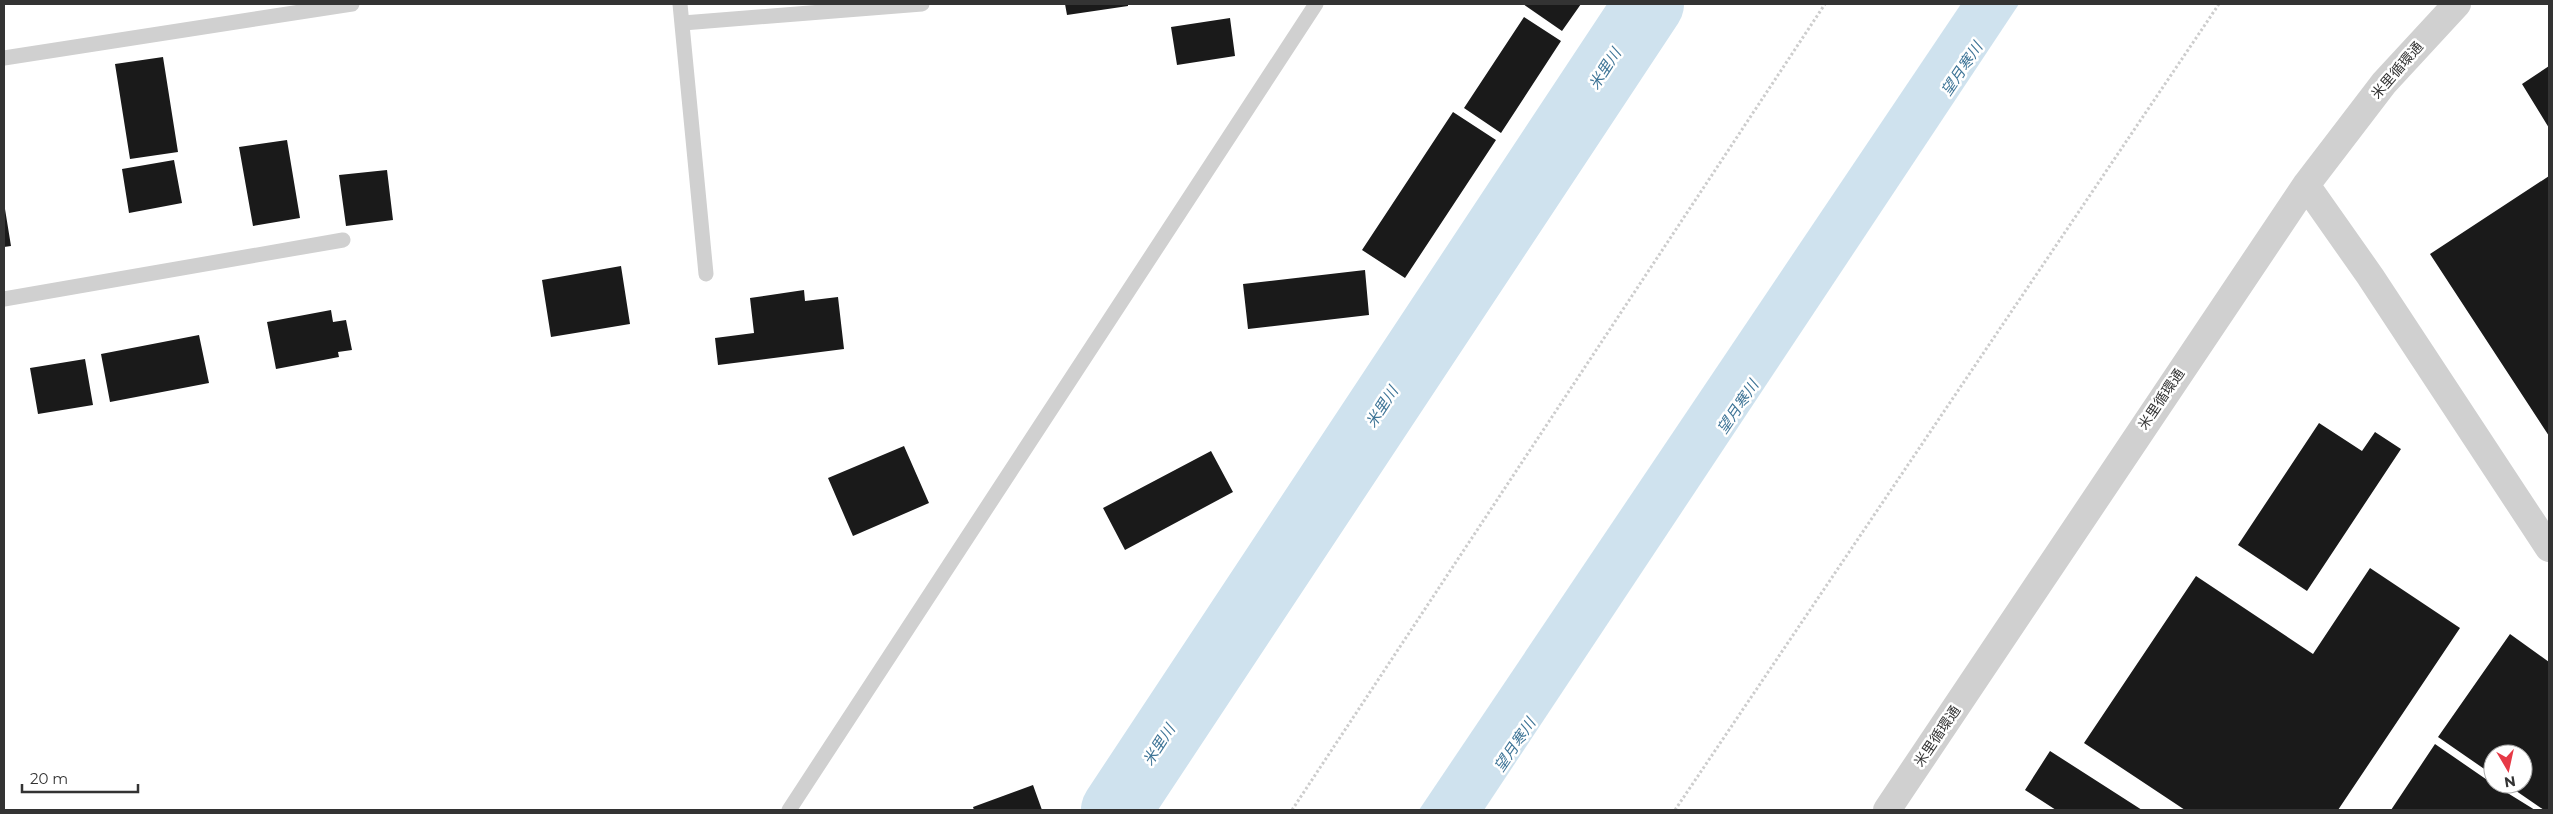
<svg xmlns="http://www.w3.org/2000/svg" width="2553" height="814" font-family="Montserrat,'Noto Sans JP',sans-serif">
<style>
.water{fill:#cfe2ee}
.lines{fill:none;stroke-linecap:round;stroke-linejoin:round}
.river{stroke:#cfe2ee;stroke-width:70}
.building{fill:#1a1a1a}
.path{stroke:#cdcdcd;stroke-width:3;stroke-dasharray:2.5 2.5;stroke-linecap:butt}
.lane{stroke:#d0d0d0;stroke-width:15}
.street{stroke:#d0d0d0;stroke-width:28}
.labels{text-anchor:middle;stroke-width:5;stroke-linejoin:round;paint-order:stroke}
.street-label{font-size:14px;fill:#333;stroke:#fff}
.water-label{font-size:15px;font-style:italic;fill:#3f7597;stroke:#fff}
</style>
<rect width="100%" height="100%" fill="#fff"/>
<!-- water -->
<path class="water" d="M1961,4H2019L1484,810H1419Z"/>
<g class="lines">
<!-- river -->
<path class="river" d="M1116,810L1649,4"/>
</g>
<!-- building -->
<path class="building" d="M1065,4H1128V6L1067,15Z
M1523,4H1581L1562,31Z
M1524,17L1561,41L1501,133L1464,108Z
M1230,18L1235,56L1177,65L1171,27Z
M163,57L178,152L130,159L115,64Z
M2549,66V128L2522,84Z
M1453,112L1496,140L1405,278L1362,250Z
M287,140L300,218L253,226L239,147Z
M174,160L182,203L129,213L122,169Z
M387,170L393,220L346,226L339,175Z
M2549,176V436L2430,254Z
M5,209L11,246L4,247V210Z
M621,266L630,324L551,337L542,280Z
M1365,270L1369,315L1248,329L1243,284Z
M804,290L805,301L838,297L844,349L718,365L715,338L754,333L750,298Z
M331,310L333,322L346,320L352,350L338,352L339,357L276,369L267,322Z
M199,335L209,383L110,402L101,354Z
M85,359L93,405L38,414L30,368Z
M2319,423L2362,451L2375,432L2401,449L2307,591L2238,545Z
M904,446L929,503L853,536L828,478Z
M1211,451L1233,492L1125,550L1103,508Z
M2370,568L2460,628L2338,810H2185L2084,743L2196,576L2313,654Z
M2510,634L2549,662L2548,810H2544L2506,784H2523V754H2493V775L2438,737Z
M2435,744L2493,784L2535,810H2391Z
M2050,751L2142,810H2056L2025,790Z
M1033,785L1042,810H974L973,807Z"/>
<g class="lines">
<!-- path -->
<path class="path" d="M1292,810L1825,4
M1675,810L2219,4"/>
<!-- lane -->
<path class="lane" d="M680,4L706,274
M683,23L922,4
M4,58L352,4
M4,299L343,240
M789,810L1316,4"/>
<!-- street -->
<path class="street" d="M2306,185L2370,276L2549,548
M1887,810L2306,185L2384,83L2457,4"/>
</g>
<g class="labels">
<!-- street labels -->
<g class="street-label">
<text transform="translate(2397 70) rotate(-49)" y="5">米里循環通</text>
<text transform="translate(2161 399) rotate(-56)" y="5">米里循環通</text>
<text transform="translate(1937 736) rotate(-56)" y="5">米里循環通</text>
</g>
<!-- water labels -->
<g class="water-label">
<text transform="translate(1605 69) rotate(-57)" y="5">米里川</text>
<text transform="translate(1962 69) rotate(-56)" y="5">望月寒川</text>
<text transform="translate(1382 407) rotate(-57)" y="5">米里川</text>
<text transform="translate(1738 407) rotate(-56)" y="5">望月寒川</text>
<text transform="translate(1159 745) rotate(-57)" y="5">米里川</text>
<text transform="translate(1515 745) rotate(-56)" y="5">望月寒川</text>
</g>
</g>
<!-- border -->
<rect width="2553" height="814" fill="none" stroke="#333333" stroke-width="10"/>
<!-- north arrow -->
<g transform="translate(2508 769) rotate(171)"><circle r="24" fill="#ffffff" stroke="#adadad"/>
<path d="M0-4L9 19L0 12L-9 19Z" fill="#e63946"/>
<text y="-8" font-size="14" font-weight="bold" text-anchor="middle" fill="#333333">N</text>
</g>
<!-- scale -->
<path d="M22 784v8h116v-8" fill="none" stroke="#333333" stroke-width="2.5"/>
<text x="30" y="784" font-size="15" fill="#333333" stroke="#ffffff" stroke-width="4" paint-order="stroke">20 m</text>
</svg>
